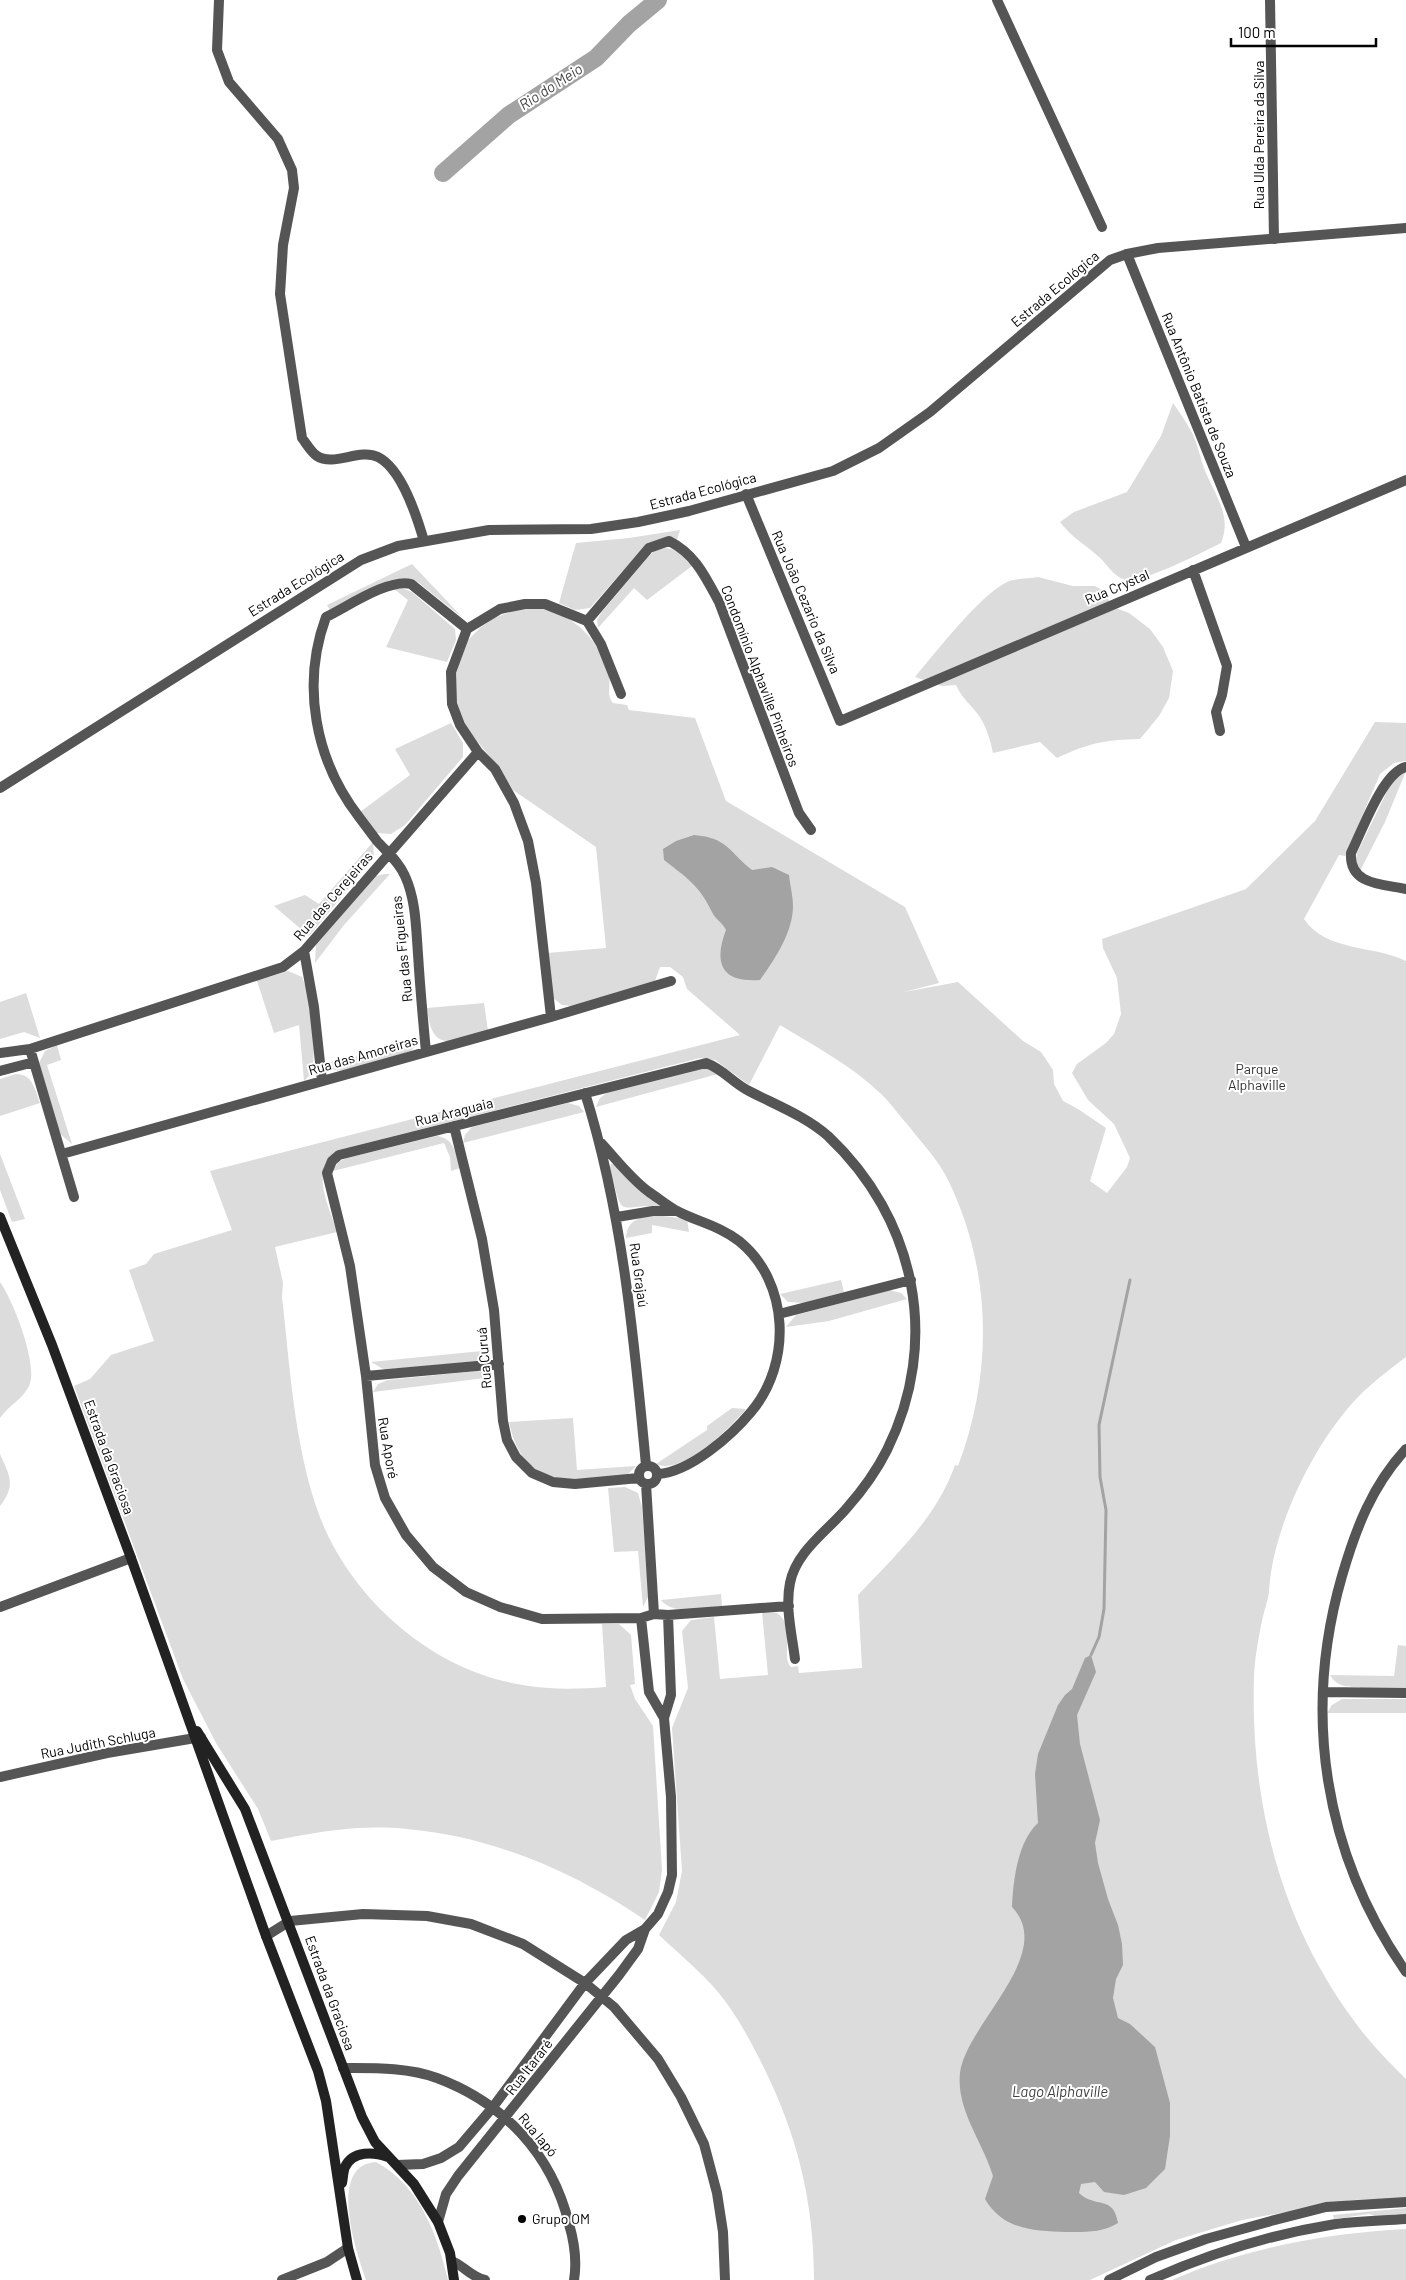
<svg xmlns="http://www.w3.org/2000/svg" width="1406" height="2280" font-family="Barlow,sans-serif">
<style>
.green{fill:#dcdcdc}
.water{fill:#a3a3a3}
.lines{fill:none;stroke-linecap:round;stroke-linejoin:round}
.stream{stroke:#a3a3a3;stroke-width:3}
.river{stroke:#a3a3a3;stroke-width:18}
.minor{stroke:#555;stroke-width:10}
.tertiary{stroke:#555;stroke-width:10}
.secondary{stroke:#222;stroke-width:10}
.poi-dot{fill:#000;stroke:#fff;stroke-width:2}
.labels{text-anchor:middle;stroke-width:4;stroke-linejoin:round;paint-order:stroke}
.street-label{font-size:14px;fill:#000;stroke:#fff}
.park-label{font-size:14px;fill:#333;stroke:#fff}
.poi-label{font-size:14px;fill:#000;stroke:#fff;text-anchor:start}
.water-label{font-size:15px;font-style:italic;fill:#444;stroke:#fff}
</style>
<rect width="100%" height="100%" fill="#fff"/>
<!-- green -->
<path class="green" d="M1173,403C1179,412 1185,420 1190,429C1198,443 1200,459 1206,473C1216,496 1232,518 1221,543C1205,551 1139,585 1125,580C1113,576 1108,565 1099,557C1084,543 1074,540 1060,522L1074,512L1127,492L1161,436Z
M680,530L677,540L644,547L590,608L575,610L559,603L576,543L629,538Z
M666,548L676,550L692,566L647,600L634,588L598,628L597,620L601,613L648,557L654,551Z
M412,564L463,618L419,583L406,578L390,580L330,610L327,605Z
M1038,577L1073,586H1095L1102,590L1113,607L1129,613L1150,629L1163,647L1173,671L1169,698L1159,716L1140,739C1104,740 1089,743 1057,758L1040,742L993,753C990,739 986,725 977,713C968,702 962,698 956,685L942,686L915,677C937,651 978,597 1007,582C1015,578 1029,579 1038,577Z
M399,587L412,592L455,629L456,640L447,662L386,647L408,600L394,589Z
M540,608C576,615 601,642 609,676C611,686 606,695 613,703L627,705L629,710L695,718L726,801L905,907L939,983L904,992L958,982L1023,1041L1041,1052L1053,1070L1054,1084L1063,1101L1078,1109L1106,1128L1090,1181L1107,1193L1127,1167L1130,1158L1114,1124L1088,1100L1072,1073L1077,1064L1106,1043L1114,1034L1121,1014L1117,978L1103,948L1102,939L1246,889L1315,821L1375,722L1406,723V761L1394,763L1380,774L1345,856L1339,855L1304,919C1326,952 1374,945 1406,961V1357C1390,1369 1373,1382 1359,1396C1314,1442 1272,1529 1269,1592C1268,1600 1265,1608 1263,1616C1259,1635 1255,1656 1254,1676C1250,1799 1279,1918 1352,2018C1367,2040 1387,2060 1406,2079V2198L1352,2200L1242,2220L1176,2240L1090,2280H814C814,2198 796,2130 759,2058C746,2032 731,2006 711,1984C695,1967 676,1951 659,1935L676,1902L682,1871L672,1728L688,1688L682,1631L691,1620L714,1617L720,1679L768,1675L762,1612L777,1613C797,1627 780,1656 791,1667L798,1666L799,1673L862,1668L858,1595C895,1556 937,1517 955,1465L958,1466C994,1371 992,1267 946,1176C936,1157 920,1141 907,1124C898,1114 890,1102 880,1093C851,1065 814,1046 780,1025L749,1085L715,1060L700,1058L339,1150C308,1167 329,1206 337,1232L275,1247L283,1283L282,1297C290,1367 294,1441 317,1509C347,1596 431,1671 523,1685C551,1690 578,1689 606,1687L602,1624H619L631,1635L635,1684L630,1685L635,1699L653,1726L662,1870L659,1892L645,1920C573,1871 494,1837 407,1829C361,1824 316,1832 271,1841L258,1809L216,1743L183,1679L74,1386L90,1379L111,1355L154,1341L129,1270L146,1264L154,1254L232,1230L210,1171L740,1035L687,989L683,977L670,967H660L655,981L573,1006L562,1005L553,998L547,953L606,948L596,847L513,790L501,770L467,729L457,708L455,673L468,640L480,628L494,618L515,610Z
M451,723L463,743V757L405,825L391,834L377,833L360,812L410,775L395,749Z
M1406,771L1385,822L1360,871L1356,864L1357,853L1394,777Z
M373,842L374,858L309,936L274,906L305,895L319,904Z
M385,874H390L344,925L315,963L316,945L375,876Z
M288,971L302,977L306,988C309,1008 323,1069 304,1081L299,1025L274,1033L257,981Z
M26,993L40,1038L24,1032L0,1039V1002Z
M484,1003L488,1031C453,1040 432,1056 427,1008Z
M418,1043L411,1051L345,1071L334,1070L326,1063Z
M57,1045L61,1060L47,1065L72,1144L60,1134L39,1063L45,1051Z
M704,1067L718,1074L596,1107L600,1098L608,1092Z
M16,1074C33,1074 35,1090 40,1103L0,1116V1079Z
M568,1103L579,1106L584,1112L463,1143L465,1135L472,1127Z
M437,1136C454,1138 456,1154 460,1168L451,1171L450,1157L444,1143L333,1171L338,1162L347,1158Z
M0,1154L25,1219L12,1222L0,1190Z
M611,1164H615L665,1208C619,1199 624,1229 610,1167Z
M663,1216L687,1219L689,1232L652,1225V1233L626,1238C627,1216 646,1216 663,1216Z
M841,1280L844,1292L804,1303L788,1302L780,1294Z
M0,1282C13,1300 39,1366 29,1386C23,1399 8,1406 0,1418Z
M889,1290L901,1293L907,1299L829,1321L786,1327L796,1315Z
M492,1350L483,1359L476,1361L385,1370L371,1362Z
M477,1371L484,1372L493,1377L373,1392L378,1384L388,1380Z
M732,1408L746,1409C730,1428 682,1476 656,1464L707,1430V1426Z
M573,1418L577,1470L636,1466L627,1475C574,1481 523,1491 509,1422Z
M0,1454C10,1476 16,1486 0,1506Z
M625,1487L638,1493L642,1507L649,1595L643,1607L638,1551L614,1552L608,1488Z
M721,1594L722,1606C704,1607 673,1616 661,1600Z
M1398,1645L1406,1646V1689H1360V1687C1347,1687 1337,1687 1330,1675L1394,1676Z
M1342,1699H1406V1713H1327L1332,1705Z
M376,2162C420,2186 437,2234 448,2280H366C356,2252 327,2165 376,2162Z
M1406,2208V2215L1378,2217L1369,2214L1334,2219L1333,2215Z
M1406,2229V2280H1172C1246,2248 1326,2233 1406,2229Z"/>
<!-- water -->
<path class="water" d="M694,835C728,838 728,851 752,870L772,867L789,875C790,885 793,896 793,906C793,932 775,959 760,980C722,983 713,964 726,930C723,923 715,919 712,912C699,885 687,878 664,860L663,849L676,841Z
M1091,1655L1096,1672L1077,1715L1080,1744L1100,1820L1095,1843L1098,1863L1108,1899L1118,1925L1122,1944L1123,1965L1116,1979L1113,1998L1118,2018L1130,2024L1155,2047L1170,2103V2136L1165,2169L1146,2188L1124,2195L1104,2192L1095,2182L1081,2184L1079,2193C1096,2209 1113,2194 1118,2223C1102,2233 1084,2232 1066,2232C1034,2231 1003,2230 985,2199L993,2176C983,2142 956,2110 960,2073C966,2024 1057,1954 1012,1907C1013,1880 1018,1841 1038,1823L1035,1774L1038,1754L1058,1705L1065,1695L1072,1689L1085,1658Z"/>
<g class="lines">
<!-- stream -->
<path class="stream" d="M1091,1655L1099,1637L1104,1609L1106,1510L1100,1477L1099,1425L1130,1280"/>
<!-- river -->
<path class="river" d="M443,173L509,115L596,58L629,24L658,0"/>
<!-- minor -->
<path class="minor" d="M219,0L217,50L229,82L278,139L292,170L294,188L283,245L280,294L302,438C306,443 311,452 317,456C334,467 359,448 378,457C402,469 417,517 424,541
M997,0L1102,227
M1270,0L1274,239
M1127,254L1246,547
M746,494L840,721L1406,480
M1193,570L1227,666L1222,695L1216,712L1220,731
M587,621L601,644L621,694
M1406,767C1383,772 1362,831 1351,853C1349,885 1382,884 1406,889
M304,951L314,1007L322,1081
M551,1017L536,883L528,841L514,803L495,769L478,752L460,725L452,704L451,672L467,629L500,609L525,604H545L587,621L649,548L669,541C695,554 705,576 719,602L799,813L811,830
M30,1049L74,1197
M426,1052C423,1020 420,987 418,954C416,928 416,900 405,876C399,862 387,852 377,841C371,833 365,825 359,817C315,760 301,685 326,617C347,607 389,578 411,584L467,629
M0,1053L30,1049L283,967L304,951L478,752
M0,1071L34,1062
M585,1093C623,1214 634,1339 646,1465
M454,1126L482,1239L494,1310L503,1421L507,1440L516,1457L532,1473L553,1482L575,1484L639,1478
M601,1143C616,1159 631,1179 649,1192C658,1198 668,1206 677,1211C698,1222 720,1226 739,1241C790,1282 792,1364 751,1412C731,1436 690,1472 658,1474
M62,1154L551,1017L671,981
M617,1217L653,1211H677
M779,1314L911,1280
M366,1376L499,1364
M1406,1449C1372,1486 1356,1528 1342,1576C1302,1714 1324,1854 1406,1972
M639 1475a9 9 0 1 1 18 0a9 9 0 1 1-18 0Z
M646,1484L654,1614
M789,1606L668,1615L654,1614L641,1618L542,1619L500,1607L466,1592L433,1567L406,1535L385,1498L375,1465L366,1376L350,1266L327,1173L332,1161L339,1155L706,1063C723,1069 733,1083 749,1091C776,1105 805,1116 828,1136C916,1219 941,1341 887,1450C876,1472 862,1491 846,1509C826,1532 796,1552 790,1583C785,1607 792,1635 795,1659
M0,1607L131,1558
M641,1618L649,1692L664,1718
M1324,1692L1406,1693
M0,1777L107,1753L201,1737
M266,1936L290,1921L363,1914L427,1916L471,1924L523,1944L585,1983L614,2007L658,2059L681,2097L704,2144L717,2193L723,2232L725,2280
M343,2068C373,2068 408,2067 437,2078C504,2103 552,2154 569,2224C574,2241 577,2262 574,2280
M397,2165L423,2164L441,2158L459,2147L493,2107L585,1983L626,1940L645,1929L658,1914L668,1892L672,1875L671,1797L664,1718L671,1695L668,1615
M438,2222L446,2194L458,2176L619,1975L638,1949L645,1929
M282,2280L327,2262L348,2248"/>
<!-- tertiary -->
<path class="tertiary" d="M0,788L361,560L398,546L489,530L591,529L638,522L689,511L833,471L879,448L930,412L1110,260L1127,254L1158,248L1406,228
M452,2261C464,2266 471,2277 485,2280
M1109,2280L1156,2257L1206,2239L1271,2221L1326,2207L1406,2202
M1150,2280C1207,2255 1268,2235 1330,2225C1354,2221 1381,2221 1406,2219"/>
<!-- secondary -->
<path class="secondary" d="M0,1217L52,1345L131,1558L266,1936L318,2071L326,2101L348,2248L357,2280
M197,1731L245,1809L362,2117L375,2142L414,2184L438,2222L450,2253L454,2280
M342,2183C343,2178 343,2172 345,2167C353,2150 374,2152 388,2157"/>
</g>
<!-- markers -->
<circle class="poi-dot" cx="522" cy="2219" r="5"/>
<g class="labels">
<!-- street labels -->
<g class="street-label">
<text transform="translate(1259 135) rotate(-90)" y="5">Rua Ulda Pereira da Silva</text>
<text transform="translate(1055 289) rotate(-40)" y="5">Estrada Ecológica</text>
<text transform="translate(1199 395) rotate(68)" y="5">Rua Antônio Batista de Souza</text>
<text transform="translate(703 491) rotate(-15)" y="5">Estrada Ecológica</text>
<text transform="translate(296 584) rotate(-32)" y="5">Estrada Ecológica</text>
<text transform="translate(1117 587) rotate(-23)" y="5">Rua Crystal</text>
<text transform="translate(806 602) rotate(67)" y="5">Rua João Cezario da Silva</text>
<text transform="translate(760 676) rotate(69)" y="5">Condomínio Alphaville Pinheiros</text>
<text transform="translate(333 896) rotate(-49)" y="5">Rua das Cerejeiras</text>
<text transform="translate(402 949) rotate(-96)" y="5">Rua das Figueiras</text>
<text transform="translate(363 1055) rotate(-16)" y="5">Rua das Amoreiras</text>
<text transform="translate(454 1112) rotate(-14)" y="5">Rua Araguaia</text>
<text transform="translate(639 1275) rotate(82)" y="5">Rua Grajaú</text>
<text transform="translate(484 1358) rotate(-95)" y="5">Rua Curuá</text>
<text transform="translate(388 1448) rotate(80)" y="5">Rua Aporé</text>
<text transform="translate(109 1457) rotate(70)" y="5">Estrada da Graciosa</text>
<text transform="translate(98 1743) rotate(-11)" y="5">Rua Judith Schluga</text>
<text transform="translate(330 1993) rotate(70)" y="5">Estrada da Graciosa</text>
<text transform="translate(529 2067) rotate(-52)" y="5">Rua Itararé</text>
<text transform="translate(538 2135) rotate(50)" y="5">Rua Iapó</text>
</g>
<!-- park labels -->
<g class="park-label">
<text x="1257" y="1074">Parque<tspan x="1257" dy="16">Alphaville</tspan></text>
</g>
<!-- poi labels -->
<g class="poi-label">
<text x="532" y="2224">Grupo OM</text>
</g>
<!-- water labels -->
<g class="water-label">
<text transform="translate(551 87) rotate(-33)" y="5">Rio do Meio</text>
<text x="1060" y="2097">Lago Alphaville</text>
</g>
</g>
<!-- scale -->
<path d="M1231 38v8h145v-8" fill="none" stroke="#000000" stroke-width="2.5"/>
<text x="1238" y="38" font-size="15" fill="#000000" stroke="#ffffff" stroke-width="4" paint-order="stroke">100 m</text>
</svg>
